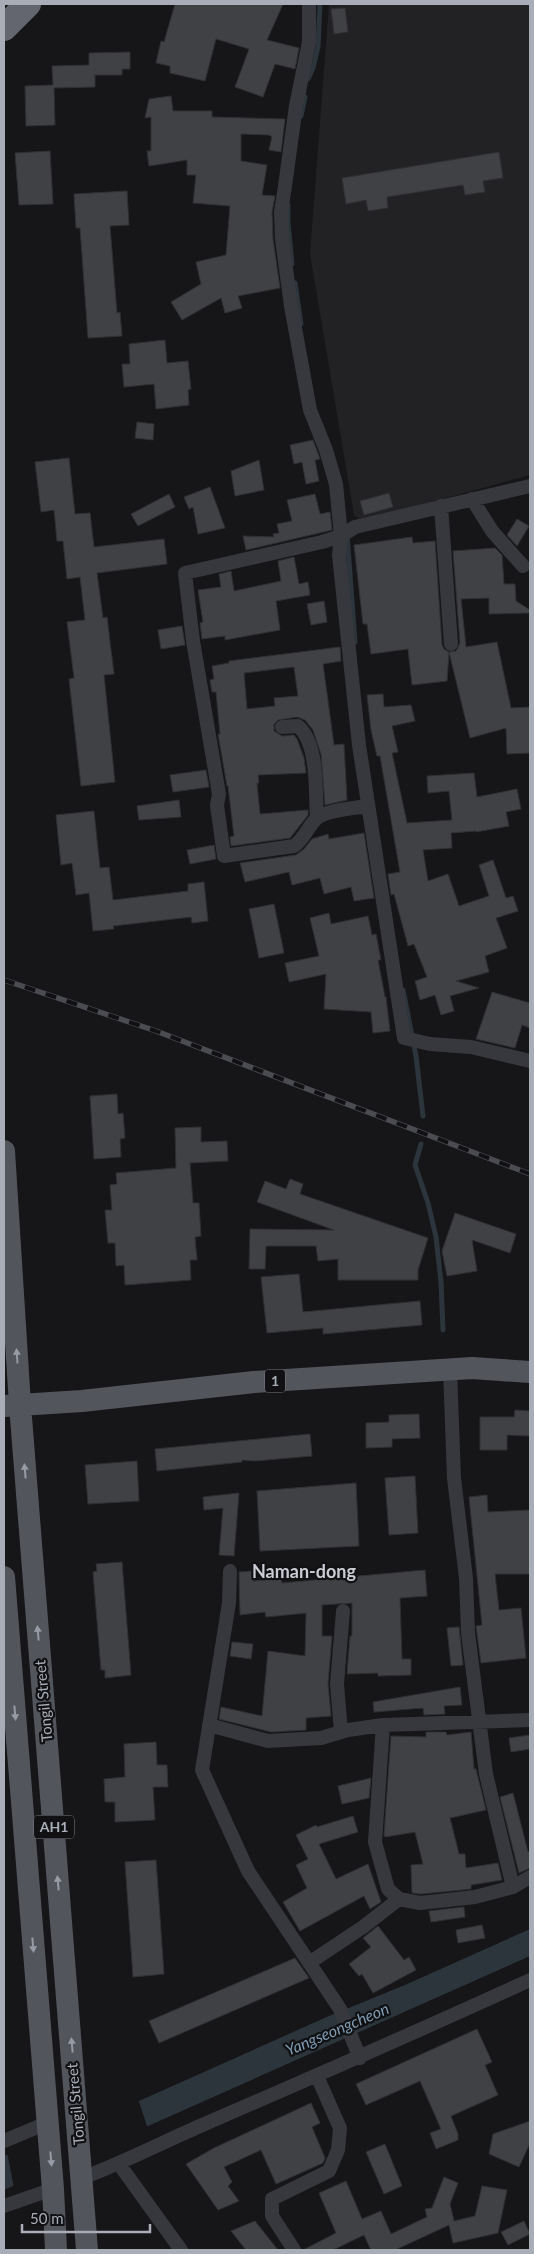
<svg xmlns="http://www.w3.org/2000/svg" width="534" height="2254" font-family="Lato,sans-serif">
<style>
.built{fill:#222225}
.water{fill:#2c353c}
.pier{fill:#161618}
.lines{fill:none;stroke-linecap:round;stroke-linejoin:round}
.stream{stroke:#2c353c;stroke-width:5}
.building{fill:#404145;stroke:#303034;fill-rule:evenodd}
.street{stroke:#37383d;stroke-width:14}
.primary{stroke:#53555c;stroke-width:22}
.highway{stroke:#63666e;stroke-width:26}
.rail-casing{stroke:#4a4c52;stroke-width:5.5}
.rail{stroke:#111113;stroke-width:4;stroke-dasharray:11;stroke-linecap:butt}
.oneway{fill:#979ba6}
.labels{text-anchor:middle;stroke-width:4.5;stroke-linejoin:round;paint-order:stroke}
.shield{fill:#111113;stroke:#7b7e86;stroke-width:1}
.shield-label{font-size:14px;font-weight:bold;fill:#a8adb8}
.street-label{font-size:15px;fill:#a8adb8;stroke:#111113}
.water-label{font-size:16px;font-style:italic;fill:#7f9bb3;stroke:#111113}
.quarter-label{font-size:18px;font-weight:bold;fill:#c9ccd4;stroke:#111113}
</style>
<rect width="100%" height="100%" fill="#161618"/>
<!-- built -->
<path class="built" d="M329,4H530V475L362,521L354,515L310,254Z"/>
<!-- water -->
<path class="water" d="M530,1929V1956L4,2190V2156L139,2101L329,2016L405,1985Z"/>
<!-- pier -->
<path class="pier" d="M138,2099L148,2129L14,2188L7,2152Z"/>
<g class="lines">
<!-- stream -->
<path class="stream" d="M308,79L313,68L318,47L320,4
M301,116L305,97
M288,205V223L292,264
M295,283L301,324
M347,534L355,642
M403,990L416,1056L423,1116
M421,1144L415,1165L428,1203L436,1237L441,1282L443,1330"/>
</g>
<!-- building -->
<path class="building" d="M175,4H283L267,40L299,48L295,69L275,64L263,97L235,87L249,49L216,39L205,81L170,73V66L156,63L161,41L164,42Z
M345,8L348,32L334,34L331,9Z
M130,52V69H122V75H95V87L54,88L55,125L26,126L25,86L53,85L52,66L89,65V53Z
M171,96L173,111H212V117L285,119L281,152L269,150L272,137L269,135L241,134V161L267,165L262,195L275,196L272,212L273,239L280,288L238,296L242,308L225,313L221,298L182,320L171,302L201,284L196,262L226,255L230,206L193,203L196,175H187V160L149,166L147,151H151V117L145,118L149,99Z
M50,151L53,204L19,205L15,153Z
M499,152L503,178L483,181L485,192L465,195L463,185L387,197L388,208L368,211L366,200L346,204L342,178Z
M127,191L129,225L110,226L117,313L120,312L122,336L88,338L80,228H76L74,194Z
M165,340L167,363L188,361L191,389L188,390L189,405L156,409L154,384L124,387L122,364H130L129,344Z
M137,422L154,424L153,440L135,438Z
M313,440L320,459L315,460L319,481L306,484L302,462L294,464L290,445Z
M69,458L75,514L90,513L94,547L164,539L167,564L97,573L103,618L107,617L114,674L104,675L115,782L81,786L69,679L74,678L67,622L85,620L80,577L67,579L63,541H57L54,510L41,512L35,462Z
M259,460L264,490L235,496L231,471Z
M210,487L225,528L198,534L193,507L189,509L184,497Z
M389,493L393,507L364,515L360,501Z
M169,494L175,507L138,526L131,514Z
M315,494L320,514L330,512L332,530L246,550L243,536L274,537L273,534L279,533L277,524L292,521L287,500Z
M517,519L529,526L517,546L507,535Z
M412,537L413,543L435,541L442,645L444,649L449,652L447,681L412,685L408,649L371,654L367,624H363L354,545Z
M495,548L502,555L504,584H515L516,601L530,610V613L489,614V598L461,599L466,647L497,642L511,708L530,707V753L507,754L506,728L470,738L449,652L456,651L460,643L453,551Z
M294,557L299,584L308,582L310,595L276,601L280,630L225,640V636L202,639L200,623L203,622L198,590L221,587L219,574L231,571L234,591L281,581L278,561Z
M324,601L327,622L311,625L307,604Z
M182,626L185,645L161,649L158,630Z
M340,647L341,661L323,664L334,745L344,744L347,800L325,805L321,754L313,730L305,720L297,717L278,720L274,724V731L282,736L294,735L297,739L304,758L306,773L258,775L259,783H257L260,814L308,810V815L290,838L231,846L230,837L234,836L228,786H227L218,734H220L216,692H212L210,680L214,679L212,666L229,663V661ZM294,667L298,696L274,698L275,706L247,709L244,673Z
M383,694L384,707L411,705L415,721L392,726L398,752L392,753L407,823L452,820L449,791L428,793L427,776L474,773L477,797L517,789L521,809L506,812L509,826L476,832V831L451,833L452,848L423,850L428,881L448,874L459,906L489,896L479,865L493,860L506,898L513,896L518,911L496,918L507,948L485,956L489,972L456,981L479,988L450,996L454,1011L441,1015L435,995L420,1000L415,981L427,977L414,944L408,946L394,894L391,895L388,874L400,872L380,756H377L371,730L367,695Z
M206,770L209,787L173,792L170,775Z
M179,800L181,817L139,820L137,806Z
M94,811L100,868L109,867L113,900L188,891V884L204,882L208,921L192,923L191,917L113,926L114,929L93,931L89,893L76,895L72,863L61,865L56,815Z
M364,833L374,898L354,901L351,887L324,894L320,878L292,885L289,872L245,882L240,863L296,855L304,849L312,839L328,834L329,839Z
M214,845L216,859L190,864L187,850Z
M274,904L284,953L259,958L249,909Z
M329,913L331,924L368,916L372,935L376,934L381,960H378L385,997H386L390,1031L373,1033L371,1012L324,1009L326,974L289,982L285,963L319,956L310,918Z
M492,992L530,1003V1028L522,1025L515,1048L476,1039Z
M117,1094L118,1114L123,1113L125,1138L120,1139L121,1157L94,1159L90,1096Z
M201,1127V1142L227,1141L228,1161L190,1163L193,1203H199L201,1236L195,1237L197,1260H190L191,1280L125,1285L124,1265L116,1266L115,1243H108L105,1210H112L110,1185L117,1184L116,1173L176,1168L175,1128Z
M290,1179L303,1184L300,1194L428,1238L418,1270V1280H338V1259L318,1261L316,1246H266L265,1269H249L250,1229L334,1230L257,1202L265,1181L286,1189Z
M455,1213L516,1234L510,1253L472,1240L477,1271L447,1276L442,1251Z
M299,1274L303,1312L420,1301L422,1325L323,1334V1328L267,1333L261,1277Z
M515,1410L530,1411V1436L507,1435V1450H480V1417H514Z
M419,1414L420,1438L392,1439V1447L366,1448V1423L389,1422V1415Z
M310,1434L312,1456L255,1461L242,1460V1462L157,1471L155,1449Z
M137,1461L139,1501L88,1504L85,1465Z
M415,1476L418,1533L389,1535L385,1478Z
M356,1483L359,1546L260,1551L257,1491Z
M239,1493L234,1556L219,1555L223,1508L204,1510L203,1497Z
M487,1495L488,1512L530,1510V1574H495L499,1610L521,1608L526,1658L481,1663L476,1626L482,1625L469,1497Z
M122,1562L131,1675L105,1678V1670H101L93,1572L97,1571L96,1564Z
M425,1570L427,1596L400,1598L402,1659H411V1675L378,1676V1673L347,1674L350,1636H352V1603L322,1605V1636H332L328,1683L331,1716L306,1718V1730L271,1732L219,1719L221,1707L262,1716L268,1651L305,1656L306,1613L266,1617L265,1612L240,1615L239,1572L252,1571L253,1581L281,1578L282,1583Z
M459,1627L463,1665L451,1666L447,1628Z
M232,1642L253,1644L251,1659L230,1656Z
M460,1687L462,1705L444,1706L445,1714L424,1715L423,1708L374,1712L373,1702Z
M426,1732H446L447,1735L471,1732L474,1769H476L486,1810L450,1818L459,1854H465L466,1868L498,1863L502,1880L471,1885V1889L420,1894L412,1893L411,1865L423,1864L415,1832L385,1837L384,1835L391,1736L426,1737Z
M530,1735V1749L511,1752L509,1738Z
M156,1742L157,1765H167L168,1787H153L155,1820L115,1822V1802H105L104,1779L125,1777L124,1744Z
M371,1778L369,1798L342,1804L338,1786Z
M513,1793L528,1852L530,1850V1868L519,1873L500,1797Z
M353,1816L358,1832L319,1844L336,1879L368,1864L381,1902L370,1909L364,1896L300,1931L283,1902L307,1888L296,1865L308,1859L296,1835L316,1825L317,1827Z
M156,1860L164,1974L133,1977L125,1862Z
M464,1907L465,1917L431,1922L429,1911Z
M482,1925L485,1938L458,1943L456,1930Z
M378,1926L404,1960L409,1957L416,1970L373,1993L362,1974L359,1976L349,1964L371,1947L363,1938Z
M295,1958L309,1978L159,2043L149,2021Z
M477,2029L492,2062L485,2065L498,2095L451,2116L458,2134V2140L436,2149L430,2133L441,2129L420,2081L366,2105L356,2084Z
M311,2103L320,2123L312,2127L325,2158L323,2163L276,2184L261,2150L224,2167L232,2182L228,2186L239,2201L218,2210L186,2164L214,2148Z
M530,2121V2143L519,2167L489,2154L493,2134Z
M385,2144L402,2186L384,2194L366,2152Z
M444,2177L458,2183L450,2204L454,2221L475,2216L482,2186L507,2190L498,2233L453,2243L449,2225L395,2250H371L364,2235L333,2250H303L336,2233L319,2193L346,2181L362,2219L381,2211L391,2234L427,2217L425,2209L432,2208Z
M255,2221L278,2250H246L231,2231Z
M524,2221L530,2234L508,2245L501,2232Z"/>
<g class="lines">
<!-- street -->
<path class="street" d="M309,4V42L296,106L285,186L281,212L282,239L291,306L310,410L326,450L336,484L341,536L339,555L359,745L404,1038L430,1044L471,1047L530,1061
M472,499L492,531L523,566
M441,506L451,644
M282,727L298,726C319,744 315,791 317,818
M368,806C356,808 327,810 317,818C308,826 305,838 294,846L224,856L217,805L219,794L193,641L185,573L322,542L341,536L355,527L530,486
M450,1369L454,1478L466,1578L468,1633L486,1774L513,1887
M230,1571L229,1603L202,1770L248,1871L340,2009L360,2058
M209,1725L268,1741L321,1738L348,1730L383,1725L530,1720
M383,1725L375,1842L388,1889L399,1899L420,1903L475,1897L513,1887L530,1877
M341,1732L337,1684L343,1611
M309,1963L363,1927L399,1899
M4,2141L47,2123
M119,2164L181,2250
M82,2178C123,2163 161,2143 200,2126C311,2078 421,2030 530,1980
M4,2206L53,2189
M294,2250L272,2216V2199L329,2171L338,2150L340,2128L317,2076"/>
<!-- primary -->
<path class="primary" d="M4,1151L20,1405L87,2250
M4,1406L82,1401L254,1382L472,1368L530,1372
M4,1577L53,2189L56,2250"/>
<!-- highway -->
<path class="highway" d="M4,28L28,4"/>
<!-- rail casing -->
<g class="rail-casing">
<path id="rail" d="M4,980L156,1031L530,1174"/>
</g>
<!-- rail -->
<use href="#rail" class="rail"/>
</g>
<!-- one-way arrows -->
<defs><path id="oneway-solid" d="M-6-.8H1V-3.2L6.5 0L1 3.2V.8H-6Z" transform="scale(1.25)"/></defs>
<g class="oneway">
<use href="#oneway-solid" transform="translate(17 1356) rotate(-94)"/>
<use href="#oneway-solid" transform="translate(25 1471) rotate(-95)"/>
<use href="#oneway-solid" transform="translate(38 1633) rotate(-95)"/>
<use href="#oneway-solid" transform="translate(15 1713) rotate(85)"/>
<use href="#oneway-solid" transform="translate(58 1883) rotate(-95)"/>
<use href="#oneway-solid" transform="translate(33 1945) rotate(85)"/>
<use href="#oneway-solid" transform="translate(72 2045) rotate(-95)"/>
<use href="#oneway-solid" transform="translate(51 2159) rotate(85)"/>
</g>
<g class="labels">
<!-- shield labels -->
<g class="shield">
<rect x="265" y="1369.5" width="20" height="23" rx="4"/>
<rect x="34" y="1815.5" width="40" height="23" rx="4"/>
</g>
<g class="shield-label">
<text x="275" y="1386">1</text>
<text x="54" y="1832">AH1</text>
</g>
<!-- street labels -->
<g class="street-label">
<text transform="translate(44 1701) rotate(-95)" y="5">Tongil Street</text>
<text transform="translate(76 2104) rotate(-95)" y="5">Tongil Street</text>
</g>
<!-- water labels -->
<g class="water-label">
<text transform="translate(337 2029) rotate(-23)" y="6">Yangseongcheon</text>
</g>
<!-- quarter labels -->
<g class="quarter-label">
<text x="304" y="1578">Naman-dong</text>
</g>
</g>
<!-- border -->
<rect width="534" height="2254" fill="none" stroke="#a8adb8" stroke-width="10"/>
<!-- scale -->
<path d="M22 2224v8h128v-8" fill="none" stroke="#a8adb8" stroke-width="2.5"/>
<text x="30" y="2224" font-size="15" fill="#a8adb8" stroke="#111113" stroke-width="4" paint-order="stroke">50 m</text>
</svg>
